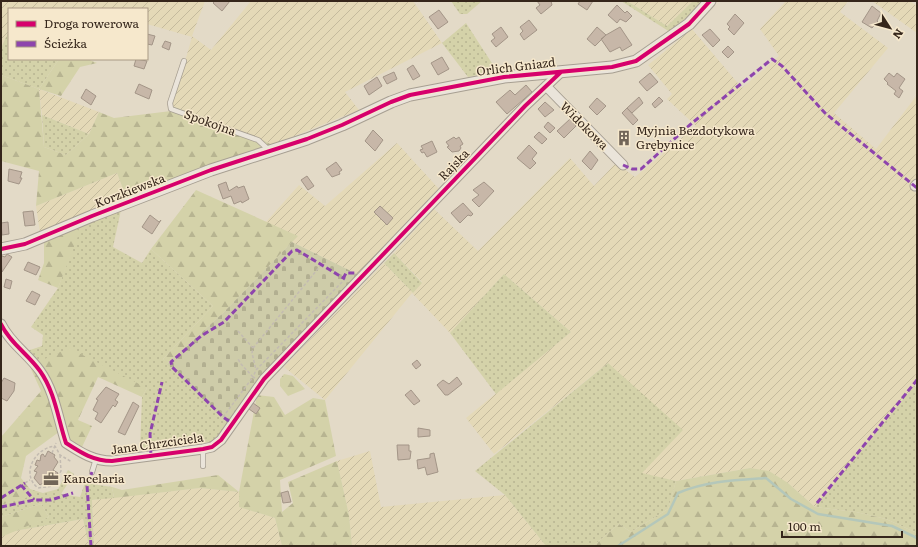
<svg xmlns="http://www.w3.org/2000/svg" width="918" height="547" font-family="Literata,serif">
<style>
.farmland{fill:url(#farmland-furrows)}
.grass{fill:url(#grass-dots)}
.forest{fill:url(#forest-firs)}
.cemetery{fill:url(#cemetery-stones)}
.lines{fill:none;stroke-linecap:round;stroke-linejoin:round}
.stream{stroke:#b4c7ba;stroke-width:2.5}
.building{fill:#c7b7a8;stroke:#a39587}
.service-casing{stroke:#a79f92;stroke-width:6}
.minor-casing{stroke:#a79f92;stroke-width:11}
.tertiary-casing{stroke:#a79f92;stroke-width:13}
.path{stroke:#c3bbb1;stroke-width:1.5;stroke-dasharray:3 2;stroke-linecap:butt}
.service{stroke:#eae4da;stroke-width:4.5}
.minor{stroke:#eae4da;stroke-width:9}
.tertiary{stroke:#eae4da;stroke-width:11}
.quiet{stroke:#8e44ad;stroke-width:3;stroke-dasharray:6 3;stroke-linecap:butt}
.cycleway-casing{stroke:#f6e8cc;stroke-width:6}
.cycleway{stroke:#d6006c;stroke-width:4}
.labels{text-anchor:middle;stroke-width:3;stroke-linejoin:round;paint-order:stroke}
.street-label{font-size:12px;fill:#35261b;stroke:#f6e8cc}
.poi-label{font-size:12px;fill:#35261b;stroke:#f6e8cc;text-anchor:start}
</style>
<defs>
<pattern id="farmland-furrows" width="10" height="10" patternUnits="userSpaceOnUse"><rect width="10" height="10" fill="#e4d9b7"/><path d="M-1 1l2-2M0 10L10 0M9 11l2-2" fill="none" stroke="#c4ba9d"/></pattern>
<pattern id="grass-dots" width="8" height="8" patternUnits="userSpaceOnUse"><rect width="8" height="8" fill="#d4d2a9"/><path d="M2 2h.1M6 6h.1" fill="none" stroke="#b7b491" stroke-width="1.8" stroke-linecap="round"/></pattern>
<pattern id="forest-firs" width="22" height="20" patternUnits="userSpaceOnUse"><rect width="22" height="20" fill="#d4d2a9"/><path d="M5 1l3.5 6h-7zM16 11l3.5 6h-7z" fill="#b7b491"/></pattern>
<pattern id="cemetery-stones" width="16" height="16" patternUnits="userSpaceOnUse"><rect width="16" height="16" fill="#cecca9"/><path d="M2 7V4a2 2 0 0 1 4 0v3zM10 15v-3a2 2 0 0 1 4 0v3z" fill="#b2af91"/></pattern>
</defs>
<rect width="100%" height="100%" fill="#e3dac7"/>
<!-- farmland -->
<path class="farmland" d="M1,1H205L192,36L211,50L251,1H413L442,43L345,92L359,110L272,145L263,140L172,106L192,37L147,24V9H9V32L1,48Z
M627,1H693L667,26Z
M786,1H848L840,12L888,48L834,113L876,149L917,95V178L910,188L917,194V382L815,507L788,483L750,468L676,481L642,474L608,363L494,454L466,418L571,332L504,274L450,333L412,293L325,400L284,367L384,263L413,293L422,282L394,253L434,209L478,251L570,158L594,186L616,163L635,177L696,126L667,99L672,94L648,65L692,29L742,88L779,56L760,29Z
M872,1H910L917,6V33Z
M39,89L99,112L89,134L42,115Z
M397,143L439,189L359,275L292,242L297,236L266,222L299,185L325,206Z
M117,173L126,197L40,233L36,206Z
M370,451L381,507L505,495L546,546H352L349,515L337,461Z
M200,488L240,492V507L275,518L282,546H94L92,500Z
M83,519L89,546H1V537L9,532Z"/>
<!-- grass -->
<path class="grass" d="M451,1H482L467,14H460Z
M621,1H627L667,26L693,1H705L670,32Z
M466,23L497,71L468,77L442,43Z
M9,31V59H59L39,89L1,75V48Z
M42,115L89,134L66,155L44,147Z
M121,210L113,247L142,263L151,249L213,306L163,359L228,424L212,442L140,449L142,397L147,388L38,362L27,351L42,346L43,335L31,327L58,288L79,231L73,228Z
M394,253L422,283L413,293L384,263Z
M504,274L571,332L496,394L450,333Z
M608,363L683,430L642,473L676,481L668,509L631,532L619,524L593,546H546L505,495L475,471Z
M914,386L917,388V533L886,519L856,512L815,507Z
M68,470L74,474L61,494L80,497L85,483L112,487L114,498L92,500L94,546H89L83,519L9,532L49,517L41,504L1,517V505L27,497L30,489L43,493L58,489Z"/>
<!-- forest -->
<path class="forest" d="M59,59H87L97,63L80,67L61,96L39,89L44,147L66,155L89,134L99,112L114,118L171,111L172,106L263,140L272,145L126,197L117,173L36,206L39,171L1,161V75L39,89Z
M196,190L298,236L223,313L167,364L163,359L213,306L151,249Z
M73,228L80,231L58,288L38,280L44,263V241Z
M69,348L147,388L142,397L98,377L78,420L92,426L82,447L68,439L63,429L26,456L21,478L30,489L28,497L1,505V437L41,391L31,369L38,362Z
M284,374L293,376L305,389L288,396L280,386V379Z
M257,395L274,397L285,415L313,398L325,400L336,456L280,480L282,512L293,503L288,482L337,461L349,515L352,546H282L275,518L239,507V492L200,488L114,498L112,487L122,490L218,475L239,492Z
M750,468L769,471L788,483L815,507L856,512L886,519L917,533V546H593L619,524L631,532L668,509L676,481Z
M41,504L49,517L1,537V517Z"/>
<!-- cemetery -->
<path class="cemetery" d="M292,242L359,275L266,370L228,424L167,364L223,313Z"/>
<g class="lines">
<!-- stream -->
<path class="stream" d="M618,546L668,514L678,493C706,481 736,480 766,478L791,499L818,514L892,526L917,538"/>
</g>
<!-- building -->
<path class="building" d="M215,1H230L222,11L213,3Z
M537,1H551L552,5L541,14L536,8L540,5Z
M580,1H593L587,10L578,4Z
M617,5L625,13L627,11L632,16L626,22L620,19L617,23L608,15Z
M872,6L881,13L877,21L878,22L872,28L862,22Z
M439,10L448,22L438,29L429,17Z
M735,14L744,23L734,35L728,29L730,27L727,24Z
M529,20L537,30L524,40L520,34L523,31L520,27Z
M501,27L508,37L496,47L491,41L495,38L492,34Z
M597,27L606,35L595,46L587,39Z
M620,27L632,45L622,51L620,47L610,52L601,39L606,35Z
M710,29L720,40L713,47L702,35Z
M147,34L155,36L152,45L147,44Z
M165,41L171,43L169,50L162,47Z
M728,46L734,52L728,58L722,52Z
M442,57L449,69L438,75L431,63Z
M136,59L147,61L144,69L134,66Z
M413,65L420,76L413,80L407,69Z
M394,72L397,79L387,84L383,77Z
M650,73L658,82L647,91L639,82Z
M889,73L894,77L897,73L905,79L899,88L903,91L899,98L894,94L896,91L887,84L888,83L884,79Z
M377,77L382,86L369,95L364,86Z
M139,84L152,90L149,99L135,93Z
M526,85L532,92L507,114L496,102L510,90L515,95Z
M86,89L96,96L91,105L81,98Z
M639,97L643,103L632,113L627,108Z
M659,97L663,101L655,108L652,104Z
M597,98L606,106L597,115L589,107Z
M545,102L554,110L545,117L538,109Z
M627,108L638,120L633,125L622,113Z
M570,119L576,126L564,138L557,131Z
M548,122L555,128L550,133L544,127Z
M373,130L383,140L375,151L365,141Z
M539,132L547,139L542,144L534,137Z
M623,132L630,139L625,144L618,137Z
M454,137L456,139L459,137L463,144L460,146L461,148L459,151L452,152L447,147L449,146L446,142Z
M432,141L437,152L427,157L424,152L422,153L420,150L423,149L421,146Z
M529,145L537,153L532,159L536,163L530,169L517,158Z
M590,151L598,160L591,170L582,161Z
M336,162L342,170L339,172L340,174L332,177L326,169Z
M9,169L22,172L20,178H22L19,184L8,181Z
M307,176L314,186L308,190L301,180Z
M226,182L229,191L237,186L238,188L244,186L249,199L242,203L241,201L234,204L231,196L223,199L218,185Z
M484,182L494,191L479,207L472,200L479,195L473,190Z
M463,203L473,214L471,216L468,215L460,223L451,213Z
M380,206L393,218L387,225L374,212Z
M33,211L35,225L25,226L23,212Z
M150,215L159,222L161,220L152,234L142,227Z
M8,222L9,234L2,235L1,223Z
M7,254L12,257L2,272L1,258L2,256L5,257Z
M28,262L40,267L36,275L24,270Z
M6,279L12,281L10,289L4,287Z
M32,291L40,295L35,305L26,301Z
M417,360L421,365L416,369L412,364Z
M457,377L462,384L448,395H445L437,385L443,380L449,384Z
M4,378L15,383L14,391L7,401L1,398V383Z
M106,387L119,394L115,400L118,402L115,407L113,405L101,423L95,419L98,413L93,410L98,400L96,399Z
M411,390L420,401L414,405L405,395Z
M133,402L139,406L125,435L118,432Z
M253,403L260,408L256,414L249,409Z
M418,428L430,430V436L418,437Z
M397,445H409V451H411L410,459L398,460Z
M48,451L55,455L54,457L58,462L53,470L58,473L51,484L46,481L40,485L34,478L37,472L34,471L38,466L35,465L37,460L40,461L41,455L43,454L45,457Z
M434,453L438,472L427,475L425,467L418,469L417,460L430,458V454Z
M288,491L291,502L283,503L281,493Z"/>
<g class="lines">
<!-- service casing -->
<g class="service-casing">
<path id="service" d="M184,61L170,103L171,109L258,140L270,151
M203,466V449
M92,472L96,459"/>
</g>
<!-- minor casing -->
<g class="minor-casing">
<path id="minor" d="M546,86L623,165
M915,186L917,184
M1,324C10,343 28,354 40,371C55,392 58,419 66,443C80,452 93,461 112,461L203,449L212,447L221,440L264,379L525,106L561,72"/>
</g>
<!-- tertiary casing -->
<g class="tertiary-casing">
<path id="tertiary" d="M1,249L25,244L92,216L211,170L307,139L342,125L391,102L410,95L504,77L612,67L636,61L689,24L710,1"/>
</g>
<!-- path -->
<path class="path" d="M238,331L253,348L252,353L256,370
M253,348L321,265
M255,378L253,377L256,370L345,279
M223,417L253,377L241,364L238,359
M52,453L56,443
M60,455L61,471L53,486L38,488C20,474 35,448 55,446L60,455L72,462
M25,483L30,480"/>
<!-- service -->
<use href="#service" class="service"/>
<!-- minor -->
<use href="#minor" class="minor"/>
<!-- tertiary -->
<use href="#tertiary" class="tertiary"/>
<!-- quiet -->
<path class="quiet" d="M623,165L632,169H641L692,123L772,59L782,66L825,113L917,188
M343,279L346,273H355
M229,421L223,417L172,367L171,362L201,336L224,322L292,251L297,250L345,279
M151,456L150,434L162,382
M21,485L34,500
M1,498L25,483
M817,503L917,380
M1,507L34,500H51L73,493
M91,546L87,485L92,472"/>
<!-- cycleway casing -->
<g class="cycleway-casing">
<path id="cycleway" d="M1,249L25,244L92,216L211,170L307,139L342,125L391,102L410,95L504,77L612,67L636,61L689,24L710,1
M1,324C10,343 28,354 40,371C55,392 58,419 66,443C80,452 93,461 112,461L203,449L212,447L221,440L264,379L525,106L561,72"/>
</g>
<!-- cycleway -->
<use href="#cycleway" class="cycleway"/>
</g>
<!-- icons -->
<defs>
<g id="building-bare" transform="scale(1.2)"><path d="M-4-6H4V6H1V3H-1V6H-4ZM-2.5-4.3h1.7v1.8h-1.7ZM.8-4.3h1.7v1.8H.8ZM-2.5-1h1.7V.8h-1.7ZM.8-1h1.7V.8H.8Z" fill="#726557" stroke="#f6e8cc" stroke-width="2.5" paint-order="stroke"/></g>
<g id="office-bare" transform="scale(1.2)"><path d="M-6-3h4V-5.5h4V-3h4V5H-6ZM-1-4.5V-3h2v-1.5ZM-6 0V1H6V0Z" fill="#726557" stroke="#f6e8cc" stroke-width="2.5" paint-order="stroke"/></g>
</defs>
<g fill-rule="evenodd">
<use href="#building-bare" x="624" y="138"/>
<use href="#office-bare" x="51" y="479"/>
</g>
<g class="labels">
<!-- street labels -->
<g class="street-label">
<text transform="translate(516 67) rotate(-7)" y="4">Orlich Gniazd</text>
<text transform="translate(210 123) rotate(20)" y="4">Spokojna</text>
<text transform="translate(584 126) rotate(45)" y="4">Widokowa</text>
<text transform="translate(454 165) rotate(-46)" y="4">Rajska</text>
<text transform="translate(130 191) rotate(-21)" y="4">Korzkiewska</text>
<text transform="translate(157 444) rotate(-8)" y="4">Jana Chrzciciela</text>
</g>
<!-- poi labels -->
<g class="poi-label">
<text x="636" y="135">Myjnia Bezdotykowa<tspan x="636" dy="14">Grębynice</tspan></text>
<text x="63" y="483">Kancelaria</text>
</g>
</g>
<!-- border -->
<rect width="918" height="547" fill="none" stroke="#35261b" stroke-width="4"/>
<!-- legend -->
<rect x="8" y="8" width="140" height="52" fill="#f6e8cc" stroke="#a99a85"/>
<rect x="16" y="21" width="20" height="6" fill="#d6006c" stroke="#a99a85"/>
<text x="44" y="28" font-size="12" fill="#35261b">Droga rowerowa</text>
<rect x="16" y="41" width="20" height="6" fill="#8e44ad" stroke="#a99a85"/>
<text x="44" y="48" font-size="12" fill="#35261b">Ścieżka</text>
<!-- north arrow -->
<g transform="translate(890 28) rotate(126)" stroke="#f6e8cc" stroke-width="3" paint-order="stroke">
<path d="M0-3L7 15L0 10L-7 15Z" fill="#35261b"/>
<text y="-6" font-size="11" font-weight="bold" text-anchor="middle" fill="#35261b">N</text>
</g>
<!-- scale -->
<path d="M782 531v6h120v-6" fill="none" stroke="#35261b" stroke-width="2"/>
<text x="788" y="531" font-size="12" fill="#35261b" stroke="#f6e8cc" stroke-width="3" paint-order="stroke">100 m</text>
</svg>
